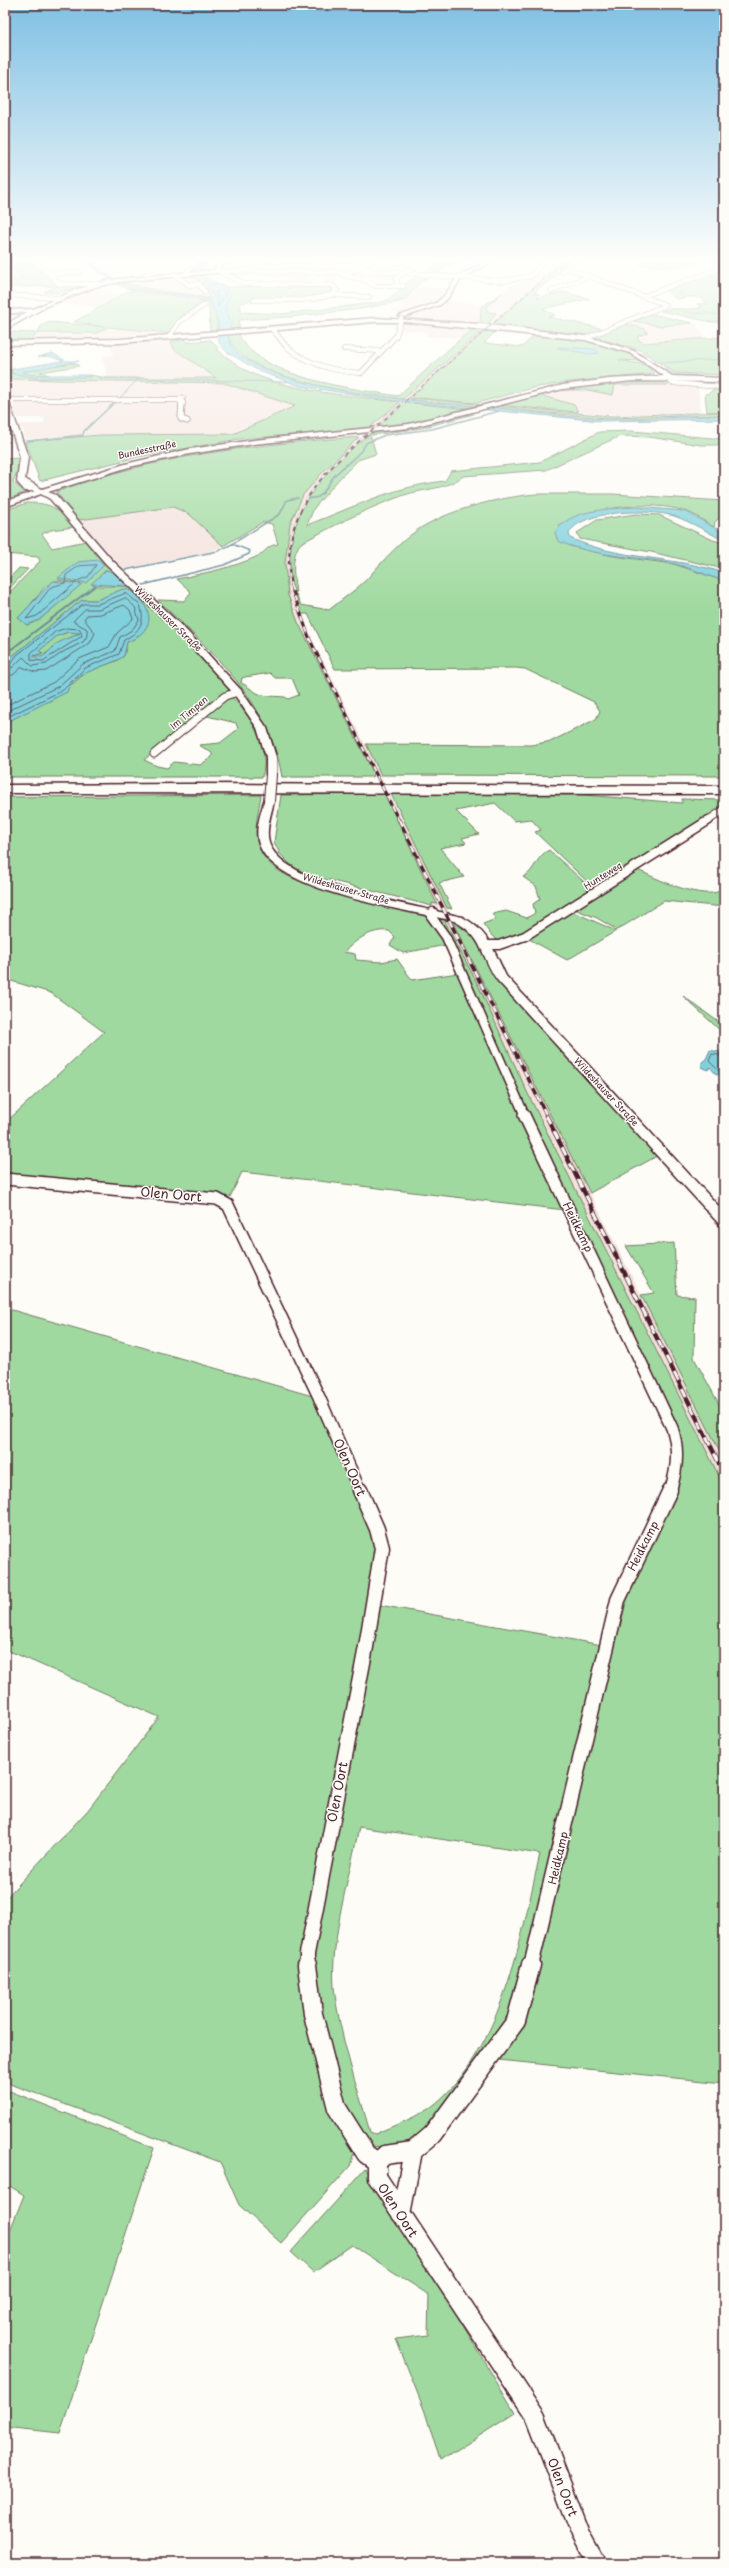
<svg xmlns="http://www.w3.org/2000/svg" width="729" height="2568" font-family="'Playpen Sans',sans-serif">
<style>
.built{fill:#f4e2dd}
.green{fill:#9fd99f;stroke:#747c65;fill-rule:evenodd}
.water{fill:#81d1dc;stroke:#6b8a95;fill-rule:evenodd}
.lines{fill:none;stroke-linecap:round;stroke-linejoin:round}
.shore{stroke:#606672;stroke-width:1}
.stream-far2{stroke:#6b8a95;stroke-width:1}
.stream-far1{stroke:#6b8a95;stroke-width:1.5}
.stream{stroke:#6b8a95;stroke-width:2}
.street-far6-casing{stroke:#4a1f2b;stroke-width:5.5}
.street-far5-casing{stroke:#4a1f2b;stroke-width:7}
.street-far4-casing{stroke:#4a1f2b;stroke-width:9}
.street-far3-casing{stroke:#4a1f2b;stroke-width:11}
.street-far2-casing{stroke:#4a1f2b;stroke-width:14}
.street-far1-casing{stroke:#4a1f2b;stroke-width:17}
.street-casing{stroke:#4a1f2b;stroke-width:21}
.secondary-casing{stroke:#4a1f2b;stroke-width:3}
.highway-casing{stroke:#4a1f2b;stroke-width:3}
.street-far6{stroke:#fdfcf7;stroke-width:4.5}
.street-far5{stroke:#fdfcf7;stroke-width:5.5}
.street-far4{stroke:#fdfcf7;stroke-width:7}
.street-far3{stroke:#fdfcf7;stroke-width:8}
.street-far2{stroke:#fdfcf7;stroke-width:11}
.street-far1{stroke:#fdfcf7;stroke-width:14}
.street{stroke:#fdfcf7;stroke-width:18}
.secondary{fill:#fdfcf7;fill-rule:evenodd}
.highway{fill:#fdfcf7;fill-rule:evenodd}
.rail-far4-casing{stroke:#4a1f2b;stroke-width:1.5}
.rail-far3-casing{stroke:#4a1f2b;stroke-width:2}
.rail-far2-casing{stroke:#4a1f2b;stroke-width:3}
.rail-far1-casing{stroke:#4a1f2b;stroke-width:3.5}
.rail-casing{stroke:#4a1f2b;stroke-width:4.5}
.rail-far4{stroke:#fdfcf7;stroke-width:1;stroke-dasharray:3.5;stroke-linecap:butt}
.rail-far3{stroke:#fdfcf7;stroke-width:1.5;stroke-dasharray:4.5;stroke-linecap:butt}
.rail-far2{stroke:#fdfcf7;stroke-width:2;stroke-dasharray:5.5;stroke-linecap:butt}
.rail-far1{stroke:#fdfcf7;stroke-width:2.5;stroke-dasharray:7;stroke-linecap:butt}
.rail{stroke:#fdfcf7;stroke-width:3;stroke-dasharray:9;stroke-linecap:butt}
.secondary-bridge-casing{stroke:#4a1f2b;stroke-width:12;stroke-linecap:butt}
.secondary-bridge{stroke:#fdfcf7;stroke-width:10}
.labels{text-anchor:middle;stroke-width:3;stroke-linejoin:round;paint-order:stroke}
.far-street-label{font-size:9px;fill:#4a1f2b;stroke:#fdfcf7}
.street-label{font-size:11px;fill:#4a1f2b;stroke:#fdfcf7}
.near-street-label{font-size:13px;fill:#4a1f2b;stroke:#fdfcf7}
</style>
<rect width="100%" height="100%" fill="#fdfcf7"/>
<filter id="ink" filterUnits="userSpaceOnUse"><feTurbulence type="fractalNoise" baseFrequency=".025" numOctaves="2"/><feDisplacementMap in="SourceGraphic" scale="8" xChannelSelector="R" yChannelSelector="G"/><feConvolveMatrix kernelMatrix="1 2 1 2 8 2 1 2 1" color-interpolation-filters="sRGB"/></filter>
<g filter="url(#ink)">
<!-- built -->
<path class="built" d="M244,257L265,258L273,262L338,261L339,264L335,271L221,269L222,265Z
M352,257H431L420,262L401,260L416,264L409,268L391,266L386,270L361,269L372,263L352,259Z
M562,257H570L548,279H544L486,331L409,397H405L492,321L486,307L502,293L512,284H518L534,276H539Z
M600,257H632L625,264L595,262Z
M358,271L401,273L396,279L349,276Z
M226,272L342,274L343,275L334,282L320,281L326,277L312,275L308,281L292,282L289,279L263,276L233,278Z
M190,274L209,288H206L210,297L145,289L121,280Z
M415,287L448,288L433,305L419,303L417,306L426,307L401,314L392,311L408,307L389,303L405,299Z
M91,288L119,294L97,307L53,302Z
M446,301L483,305L480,309L479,326L464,338L426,336L429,332L401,330L404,317L435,307Z
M652,314L695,323L706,339L652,343L637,340L638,336L645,334L625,324Z
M108,327L167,334L120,339L31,341L37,333H97Z
M170,338L199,368L217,378H108L102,357L113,355L110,343Z
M7,379L224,383L295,405L233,434L91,435L26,439L23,430L17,424H43L45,418H16Z
M651,383L698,388L701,413L622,415L578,412V407L535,394L567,389L600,392L615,385Z
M399,402L403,403L326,473L304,503L299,513L289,563L292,593H296L293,595L312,639L724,1460V1486L528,1094L479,987L439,907L432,906V903H437L389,800L320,669L288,595L285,557L287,537L290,524L303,495L337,458Z
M173,507L189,513L223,546L212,551L124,569L79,520Z"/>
<!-- green -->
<path class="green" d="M28,257L57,284L82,286C70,289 56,295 44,292L58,286L5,287V279L23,277L15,273L16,269L5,272V260Z
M453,257H466L421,281L405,300L397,302L360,309L290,317L239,320V331H228L230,320L225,305L230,296L225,287L286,286L287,288L327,286L333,288L331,293L315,298L253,299L240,304L242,312L281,314L383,302L395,295L404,285L421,273Z
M570,257H575L548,283H545L534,293L539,294L537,298L564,292L589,299L542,309L555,315L548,317L605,329L585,336L492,325Z
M646,257L724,258V265L704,261L673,267L639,265Z
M724,269V322H711L661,311C674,306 687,311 700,308L701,306L697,304H708L699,297H687L680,292L679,294L685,298L676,299L666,290Z
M121,280C149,293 179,291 209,298L206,288H208L214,297L211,299L142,290L117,281Z
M110,282H114L138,291L207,300C217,305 218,322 217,332L210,333L209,304L198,299L205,304L182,314L188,315L177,322L168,333L108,327L97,333H37L41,326L49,322L104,327L74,322L126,292L135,291Z
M502,293L486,307L488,312L496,313L488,325L480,324L481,307Z
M652,314L692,323L661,326L634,321Z
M625,324L645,329L647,333L638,336V340L645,343L724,337V375L675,373L640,350L592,337Z
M479,326L486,327L403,399C364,395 238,379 228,335L238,333C257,378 355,389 398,396L461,338Z
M490,327L499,328L484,343L522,347L538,332C576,337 609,341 642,361L619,360L646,365L655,374L568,382L533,388L477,403L409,398Z
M11,332L37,333L31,341H5V337Z
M185,339L187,342L211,340L219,349L217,350C229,358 240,368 253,374C297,392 351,396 400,402L368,429L239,439L138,457L40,481L25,441L101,435L233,434L295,406L224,383L7,379L5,370L13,369L11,373L36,378L90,377L89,375L108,378H216L174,349L171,342Z
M76,363L79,366L40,372L49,375H31L21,372L41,367Z
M644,380L666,381L669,385H615L613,395L587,390H554L593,383Z
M712,390H724V411L707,412L705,394L710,393Z
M535,394L575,405L578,412L497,405Z
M420,398L484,405L479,407L410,400Z
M403,402L468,409L418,422L374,428Z
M495,406L612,416L724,412V415L607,418L490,408Z
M474,414L422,428L365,436L370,433Z
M632,431L724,439V445H701L649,437L620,436L546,470L463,476C444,491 421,488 399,497C365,509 334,526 301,543C290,555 294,577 296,593H292C282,518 310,484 365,437H371L376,454L358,460L339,479L314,508L307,525C357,506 391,487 445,481L451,471L540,462L599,432Z
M359,437L322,473L303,495L290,524L285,563L288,595L298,622L374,774L373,777H282C270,701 211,652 158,600L184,601L191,592L177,579C204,573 233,568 258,556C267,551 266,546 278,544L272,524L263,522L223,546L189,514L173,507L79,520L56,492C152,456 257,444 359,437ZM270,673L275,678H292L299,695L288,699L285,697C276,696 265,697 257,693C251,690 247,685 241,683L242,678L245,677Z
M18,458V469L13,482L25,492L5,501L7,459Z
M536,494H613L724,501V513L715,522L714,527C705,522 695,514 685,511C651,500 589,507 559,525L570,546L613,556L674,564L724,581V776L381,775L366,744L531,745L552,741L596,719L600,711L594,702L525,669L516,668L335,669L308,614H301L293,595L296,594L301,605L329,610C341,600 356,590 367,579C381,563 395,547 412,534C441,511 500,497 536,494Z
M27,503C54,503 56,508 74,527L51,530L42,534L52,548L86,541L231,688L144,760L157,766L167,768L174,762L200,765L212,757V753L199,745L220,743L238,729L236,723L203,715L231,696C251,717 271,747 262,777H5V723L36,706L52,700L87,672L116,661L124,656L127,642C143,636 155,620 143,603C139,598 129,593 123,589L97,600H82L5,662V597L40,561L38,557L5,554V510ZM106,570L113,572L127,586H97L92,584ZM58,580L81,584L39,620L27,625L19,618L46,586Z
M635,514L659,515L713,540L724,543V569L651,552L580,539L577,533L597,520Z
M19,568L28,569L5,593V583Z
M68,632L80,633L62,642L42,656H33L42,653L38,651L57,636Z
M385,794L437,904L432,903V906L325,879L305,874L290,864L280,854L274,842L281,795Z
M391,794L584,795L682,803V799L724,800L716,813L596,890L535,832L541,830L531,819L514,821L495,803L456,811L479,834L462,838L466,843L440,848L464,877L439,883L452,909L447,908Z
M261,795C259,810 254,825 257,840C267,895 377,893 417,911C430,916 440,933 446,945L403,953L390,945L395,937L389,931C371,929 357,939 344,952L355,954L356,960L381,962L397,959L412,980L458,973L565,1210L242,1172L230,1197L5,1177V1123L104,1032L51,993L5,979V797Z
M549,850L594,891C575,902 520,941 500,941C494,941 487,929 483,924L496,919L492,914L506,911L527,918L535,913L533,904L540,899L536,886L523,877C535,872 536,856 549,850Z
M635,869C657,878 703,903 724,889V907L664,901L617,930L597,918L572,908Z
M569,910L616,931L567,960L529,939Z
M438,917H443L479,987L528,1094L724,1486V2083L499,2060L520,2022L622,1600L654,1536L679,1443L435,921Z
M453,923C487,939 499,979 522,1006C565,1058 612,1106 657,1156L590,1193Z
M683,996L724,1026V1034Z
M674,1243L677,1295L695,1297L694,1358L724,1413V1460L641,1295L654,1293L626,1246Z
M5,1308L316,1397L378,1548L302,1954L355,2149L350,2166L281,2243L239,2205L220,2162L5,2082V1899L88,1810L159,1717L5,1649Z
M379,1605L602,1645L550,1873L511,2020L426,2132C409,2145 391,2148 369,2146L343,2105L318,2011L311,1954ZM359,1827L540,1854C521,1937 503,2047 435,2104C421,2116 392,2126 375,2134L370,2132C357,2086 339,2034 334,1987C330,1940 350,1874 359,1827Z
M7,2090L154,2148L60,2433L5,2427V2243L24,2195L5,2183V2093Z
M365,2169L439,2285L515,2413L440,2461L425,2412L396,2339L428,2335L429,2295L352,2245L313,2272L291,2252Z"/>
<!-- water -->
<path class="water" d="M80,257H84C95,265 107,276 120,282C147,295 182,294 211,299L214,297L208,287L187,272L197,264L196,257H207V265L201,268L200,272L204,277L217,283L210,285H224L230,296L225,307L231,323C228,332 227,340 233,348C269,393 440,403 498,408C535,412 572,418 609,419C647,419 686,417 724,415V419L600,421L388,400L300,386L259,371L227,352L219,343L218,322L211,302C190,290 161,296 138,291C116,286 98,270 80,257Z
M559,347L595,349L599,353L589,354L557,348Z
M52,353L66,361H79L22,372L31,375H89L91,377L36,378L11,373L13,369L63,361L49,356L38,357Z
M637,507L685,511L724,533V541C708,532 691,522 674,516C651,509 582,509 569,533L570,538C618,560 674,556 724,573V581C707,576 692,568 675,564C635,556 595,557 558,541L555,533C569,508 612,509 637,507Z
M99,560L104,565L86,583L58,578L78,562Z
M106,570L113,572L127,586L91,584Z
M53,581L82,584L39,620L27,625L18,618Z
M123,589C136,589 153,610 148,624C144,633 136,639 127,642L124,656C109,667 73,671 67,692L5,723V662L82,600H97ZM68,632L80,633C72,638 60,640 54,646C48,652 42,661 33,656L43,653L39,651L57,636Z
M710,1050L724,1053V1075L716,1074L710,1067L708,1070L702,1067V1062L706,1059Z"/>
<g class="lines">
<!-- shore -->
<path class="shore" d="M222,290L225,295L218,307L216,292Z
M96,565L88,577L79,580L37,616L26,619L51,587L65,583L66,575L79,566Z
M67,628L80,629L82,636L43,661L31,660V653L55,632Z
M5,665L11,663L17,655L83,604H98L126,593L140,605C146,623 139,632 124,640L119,654L85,668L63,690L5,718
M5,670L13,667L23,657L32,666L46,664L63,652L83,642L87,636V629L73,621L85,609H99L125,598L135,607L139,620L132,630L120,637L115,651L83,664L59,686L5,712
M5,676L13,675L22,667L35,672L46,671L90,643L95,633L84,619L87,615L101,614L124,605L130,610L133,619L117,633L109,647L79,659L54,682L5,706
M724,1056L712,1054L709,1061L719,1071H724"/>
<!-- stream-far2 -->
<path class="stream-far2" d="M5,260L22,257
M683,312L724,315
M660,363L724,359
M664,368L676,375H696
M98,378L138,379
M119,399L138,379L287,382"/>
<!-- stream-far1 -->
<path class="stream-far1" d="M28,441L83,435L84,431L115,402
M5,442H9
M308,499C311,498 315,498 318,497C326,493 329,481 335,475C343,466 363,453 366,443L385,435L432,429L499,411
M125,570L218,551L232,544
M143,585L224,565L249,554L250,551L232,544L280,514L287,500L298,498
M93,587L96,585"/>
<!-- stream -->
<path class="stream" d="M5,654L95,586"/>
<!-- street-far6 casing -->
<g class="street-far6-casing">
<path id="street-far6" d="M31,257L60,284H98
M251,257L276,261H306
M34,259L56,257
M340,260H351V257
M374,260L418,264
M567,268L666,305L586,338
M356,269L503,281L531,276L548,257
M217,271L349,272L380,257
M220,272L245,284L332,285
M562,272L577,257
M49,274L79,272
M174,274L189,285L199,284L205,292
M185,274L190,269
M343,275L365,280L375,286
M375,286H403
M397,286V278L401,274L434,257
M551,291L589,276
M5,295L58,298
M333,295L369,297
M644,296L724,267
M254,300C272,299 326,304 337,290L332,285
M272,329C277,334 281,341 286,346C304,363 336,372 361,373L396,336L401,319
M169,337L179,322L206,304
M344,349L382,351
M667,378L672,383L721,387
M5,400H178L183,398
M178,400L183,403"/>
</g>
<!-- street-far5 casing -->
<g class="street-far5-casing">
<path id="street-far5" d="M182,402L181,419L187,421
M5,425H12"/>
</g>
<!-- street-far4 casing -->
<g class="street-far4-casing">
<path id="street-far4" d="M154,754L225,696L238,692
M707,821L724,810"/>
</g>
<!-- street-far3 casing -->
<g class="street-far3-casing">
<path id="street-far3" d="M433,912L431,916L446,937L525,1116
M487,945H499L525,936L709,820"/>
</g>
<!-- street-far2 casing -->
<g class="street-far2-casing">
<path id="street-far2" d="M524,1115L672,1428C679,1448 677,1471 670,1491
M5,1179L217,1199L228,1205L319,1397L360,1491"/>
</g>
<!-- street-far1 casing -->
<g class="street-far1-casing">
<path id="street-far1" d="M307,1966V1954L366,1647L382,1548L377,1529L360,1490
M531,1966L618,1600L670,1490"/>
</g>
<!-- street casing -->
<g class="street-casing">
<path id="street" d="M307,1965L313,2014L337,2108L366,2154L377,2162
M377,2162L385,2155L413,2151L432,2135L516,2021L531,1965
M377,2162V2177L536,2417L581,2534L597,2563
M401,2214L413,2151"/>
</g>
<!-- secondary casing -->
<g class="secondary-casing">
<path id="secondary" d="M235,257H243L221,265L217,273L125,281L95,287L49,305L5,330V325L27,312L5,314V310L33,309L75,290L109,280L215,270L217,263Z
M494,257H501L461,279L448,298L440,305L404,317L399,316L436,303L444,296L457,277Z
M375,318L481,324L586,336L634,351L672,376L724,378V382L632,381L563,389L409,428L254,444L190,454L129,467L48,492L56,495L112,560L187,631L241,690L267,728L276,757V775L271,778L266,775V757L257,728L234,694L181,635L106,564L50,499L41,494L5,507V502L35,491H25L17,482L20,457L5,410V398L8,400L28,457L25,479L42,489L125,464L190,449L254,440L409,424L563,385L609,379L664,376L630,353L585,340L405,322H375L120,343L5,345V341L120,339Z
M269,798L274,801C271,815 263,836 272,849C297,889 416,905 462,917C488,930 494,951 506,976L724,1212V1226L719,1224L497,980C480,955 484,937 454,921C408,910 283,893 261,849C253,834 260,816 264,801Z"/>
</g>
<!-- highway casing -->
<g class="highway-casing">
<path id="highway" d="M187,784L724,786V794L5,793V785Z"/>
</g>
<!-- street-far6 -->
<use href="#street-far6" class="street-far6"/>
<!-- street-far5 -->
<use href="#street-far5" class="street-far5"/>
<!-- street-far4 -->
<use href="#street-far4" class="street-far4"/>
<!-- street-far3 -->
<use href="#street-far3" class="street-far3"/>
<!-- street-far2 -->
<use href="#street-far2" class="street-far2"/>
<!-- street-far1 -->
<use href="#street-far1" class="street-far1"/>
<!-- street -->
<use href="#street" class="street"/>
<!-- secondary -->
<use href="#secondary" class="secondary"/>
<!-- highway -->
<use href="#highway" class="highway"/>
<!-- rail-far4 casing -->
<g class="rail-far4-casing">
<path id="rail-far4" d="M403,403L568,257"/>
</g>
<!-- rail-far3 casing -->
<g class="rail-far3-casing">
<path id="rail-far3" d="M291,587C275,498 346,454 405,402"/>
</g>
<!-- rail-far2 casing -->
<g class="rail-far2-casing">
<path id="rail-far2" d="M291,586L310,640L399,821"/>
</g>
<!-- rail-far1 casing -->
<g class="rail-far1-casing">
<path id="rail-far1" d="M399,820L547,1116"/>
</g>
<!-- rail casing -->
<g class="rail-casing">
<path id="rail" d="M546,1115L724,1473"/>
</g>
<!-- rail-far4 -->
<use href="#rail-far4" class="rail-far4"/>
<!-- rail-far3 -->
<use href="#rail-far3" class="rail-far3"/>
<!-- rail-far2 -->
<use href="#rail-far2" class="rail-far2"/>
<!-- rail-far1 -->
<use href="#rail-far1" class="rail-far1"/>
<!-- rail -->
<use href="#rail" class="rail"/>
<!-- secondary-bridge casing -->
<g class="secondary-bridge-casing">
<path id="secondary-bridge" d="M269,801L271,775"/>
</g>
<!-- secondary-bridge -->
<use href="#secondary-bridge" class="secondary-bridge"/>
</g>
</g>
<!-- sky -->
<linearGradient id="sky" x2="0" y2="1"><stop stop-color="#7fc0e3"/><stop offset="0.42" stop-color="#fefefb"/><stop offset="1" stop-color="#fefefb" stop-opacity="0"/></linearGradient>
<rect width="729" height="616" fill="url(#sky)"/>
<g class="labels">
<!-- far-street labels -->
<g class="far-street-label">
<text transform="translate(147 450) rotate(-12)" y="3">Bundesstraße</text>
<text transform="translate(168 619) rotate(44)" y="3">Wildeshauser Straße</text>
<text transform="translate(189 713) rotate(-40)" y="3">Im Timpen</text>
<text transform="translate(603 876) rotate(-32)" y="3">Hunteweg</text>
<text transform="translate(346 889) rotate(16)" y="3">Wildeshauser Straße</text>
<text transform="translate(606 1092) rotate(47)" y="3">Wildeshauser Straße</text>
</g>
<!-- street labels -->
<g class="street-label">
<text transform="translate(578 1227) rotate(64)" y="4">Heidkamp</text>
<text transform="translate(643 1546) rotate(-63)" y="4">Heidkamp</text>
<text transform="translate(558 1858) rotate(-77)" y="4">Heidkamp</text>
</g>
<!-- near-street labels -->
<g class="near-street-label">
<text transform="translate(171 1194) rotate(5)" y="5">Olen Oort</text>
<text transform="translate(350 1467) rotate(66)" y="5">Olen Oort</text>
<text transform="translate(337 1792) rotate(-79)" y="5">Olen Oort</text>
<text transform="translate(398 2210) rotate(57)" y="5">Olen Oort</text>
<text transform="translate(563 2487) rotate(69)" y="5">Olen Oort</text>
</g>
</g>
<!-- margin -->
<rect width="729" height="2568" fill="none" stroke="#fdfcf7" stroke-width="20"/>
<rect x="10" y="10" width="709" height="2548" fill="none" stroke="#4a1f2b" stroke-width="1.5" filter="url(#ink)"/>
</svg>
